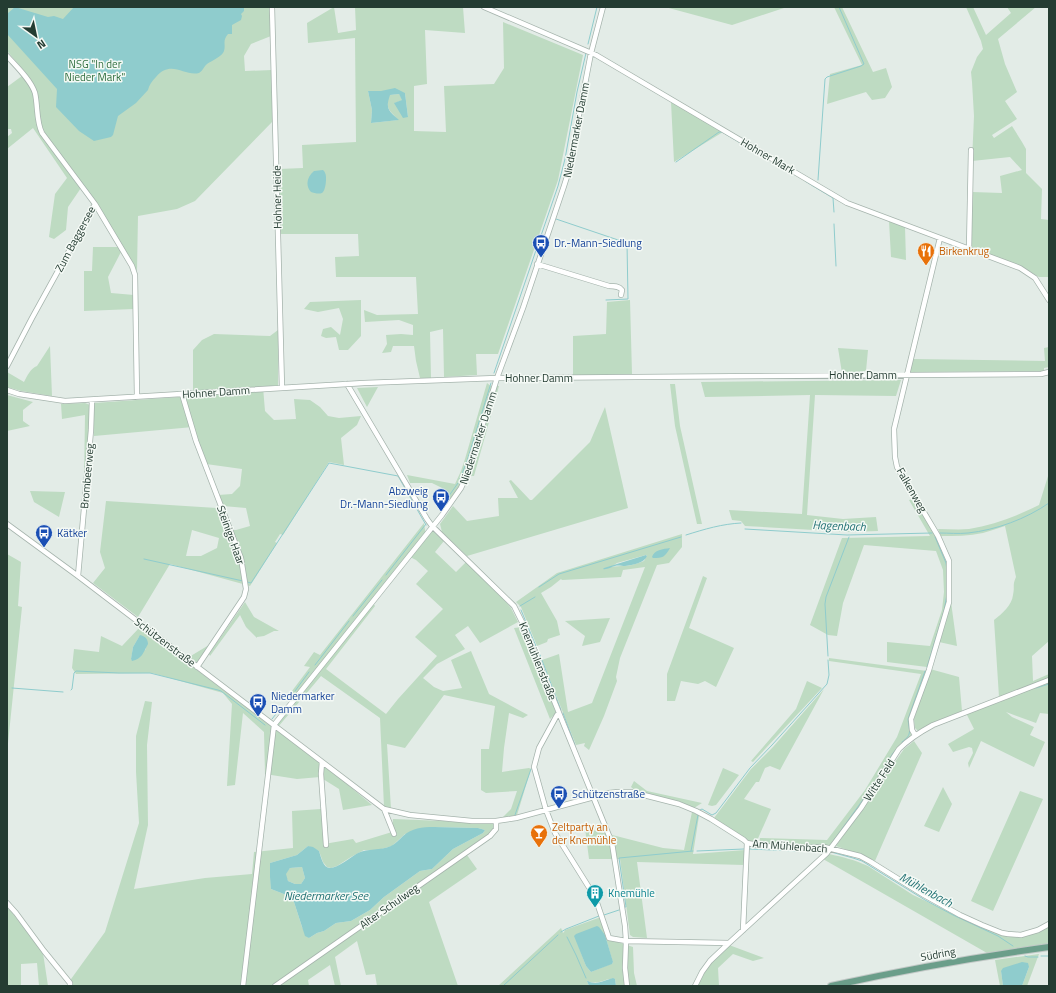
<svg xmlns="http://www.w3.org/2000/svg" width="1056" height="993" font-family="'Titillium Web',sans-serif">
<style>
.green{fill:#bedbc2;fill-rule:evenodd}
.water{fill:#8fcccd;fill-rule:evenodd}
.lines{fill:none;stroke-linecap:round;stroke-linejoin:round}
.stream{stroke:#8fcccd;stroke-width:1}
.minor-casing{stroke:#a6b4ad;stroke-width:6}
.major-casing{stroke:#c2c8c6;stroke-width:8}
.minor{stroke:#fff;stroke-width:4.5}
.major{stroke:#6b9e8a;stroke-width:6}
.labels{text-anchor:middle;stroke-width:3;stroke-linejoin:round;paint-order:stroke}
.park-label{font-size:11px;fill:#317041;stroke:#f4f9f5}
.street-label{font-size:11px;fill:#243c32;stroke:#f4f9f5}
.transit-label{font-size:11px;fill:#164399;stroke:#f4f9f5;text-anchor:start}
.food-label{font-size:11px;fill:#c56008;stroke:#f4f9f5;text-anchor:start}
.culture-label{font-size:11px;fill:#0d838f;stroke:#f4f9f5;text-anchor:start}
.water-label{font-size:12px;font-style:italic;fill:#227274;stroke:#f4f9f5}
</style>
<rect width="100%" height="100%" fill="#e3ece7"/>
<!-- green -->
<path class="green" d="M7,7H270L271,36L251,44L244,56L245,71L272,70L273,121L195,201L177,209L138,216L137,271L95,201L83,185L68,207L66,230L54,239L49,237L55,194L67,178L33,128L7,149V137L12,133L11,129H7V87L26,73L7,51Z
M334,7L338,33L356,30L355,7H463L465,33L425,30L427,84L414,86V131L446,132L444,86L494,84L504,68L503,22L583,55L558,180L498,354H476L477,375L444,377L443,329L430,332L431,378H420L416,361L414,346H393L391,352L382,353L387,344L386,335L401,334L413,335V325L399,320L365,322L364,310L377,315L418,314L416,277H336L335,257L359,256L358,234H280L279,169L303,168L302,145L356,142L355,38L308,43L307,23ZM368,91H381L405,93L408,117L395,103L403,100L399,94L389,95C385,110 390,110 398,120L371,123L372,110Z
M665,7H787L732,25Z
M834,7H842L873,72L886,68L892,87L885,98L872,100L866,92L827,104L830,74L862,65Z
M966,7H973L986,35L1011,13L1007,7H1036L998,39L1005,64L1017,92L1005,101L1017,119L992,135L994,138L1012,126L1022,142L1026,149V173L1042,189L1041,219L1049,220V277H1039L1029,271L972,248V192L1002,193L1000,176L1022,170L1010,157L972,161L974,116L972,82L971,72L977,57L983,49L981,41Z
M671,102L723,132L674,162Z
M889,221L905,227L906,260L891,257Z
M93,247H119L121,252L108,277L111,293L134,295V309L84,311V271H92Z
M361,300V336L348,350H339L336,337L326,338L321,336L323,329L331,327L340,335L343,319L339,308L318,312L304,309L310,302Z
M630,300L632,374L573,376V336L606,334L607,302Z
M278,330V386L263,387L265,411L274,420L296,419L294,399L310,400L320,407L328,416L339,418L361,416L357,425L341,438L344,465L329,462L283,535L280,534L275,542L277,543L250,586L170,564L138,617L93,583L105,568L100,552L106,501L217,508L238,556L232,530H236L250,526L246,508L223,506L218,495L232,494L240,486L242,469L206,464L193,427L94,436V403L193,396V350L202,340L214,334L270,336ZM192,530L219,538L217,548L201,556H186Z
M50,346L52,396L21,391L7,387V372L24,382C27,376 31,368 37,366Z
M1049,347V367L1044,368V371L910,372L913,359L1045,361L1044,348Z
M838,348L868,350L866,371L842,373Z
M901,380L896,396L815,395L807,515L843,519L876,517L878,531L848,532L745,526L741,521L732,520L729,510L802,514L810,395L705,397L701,382Z
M487,383L492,387L460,486L450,500L444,489L432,483H410L407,475L455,484L461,471L465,459Z
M670,384H675L680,426L702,524H697L675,426Z
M497,386H499L474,476H470Z
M378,387L367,407L357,388Z
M7,395L33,402L23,410V421L30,426L7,431Z
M85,403L90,405L86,475L84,480L85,415L62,419L61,404Z
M605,407L628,508L467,556L442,532L440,524L453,506L467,521L499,516L498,498H518L509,481L511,480L530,500H532L590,442Z
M1049,473V485L1048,488L1049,489V641L1032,656L1033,681L1049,674V714L1040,713L1036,723L1006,712L1012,717L1034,727L1030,735L1045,742L1034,767L981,741L969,768L968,763L973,753L972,748L969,747L953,752L948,744L974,729L966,713L1000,702L999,697L994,620C1002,614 1012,605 1013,595C1015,586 1012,586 1016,577L1005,526C998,528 991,531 983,533C969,536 955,536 941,536L938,529C948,529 958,530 969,529C994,525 1017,516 1039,505Z
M30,491L65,492L59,517L34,502Z
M913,499C926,519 940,539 946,562C955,592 937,638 927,667L887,662V642L930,646L942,610L944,592L943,570L936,551L864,545L843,603L837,636L828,635L810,625L842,538L930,536L909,500Z
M424,523L426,537L432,530L444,541L435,552L456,572L466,562L491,584L511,608L518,622L480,643L468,626L455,635L465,649L437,664L423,678L434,687L443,691L462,688L451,660L471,651L489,694L528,715L523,718L509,713L504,748L502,772L529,768L531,769L517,815L502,818L511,809L517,791L486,793L481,790V749H489L495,706L444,695L405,748L387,744L391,809L384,807L380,718L321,676L278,727L275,721L295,696L292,691L310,667L304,666L314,652L320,655ZM410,557L416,560L428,571L416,584L443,609L415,637L437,656L398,699L386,714L326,669L375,606L373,603Z
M682,534V547L669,563L657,565L620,658L616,677L617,681L604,716L589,750L584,746L585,743L576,745L542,660L559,654L568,712L592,703L645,567L623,570L621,577L562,580L561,579L551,587L541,593L557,621L560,635L548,639L547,642L537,646L521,607L516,602L557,573ZM646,555H647L644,561C638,563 631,566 624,566C620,566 616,566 611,567L617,563Z
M7,554L21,562L18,606L22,607L7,753Z
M703,576L707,578L689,628L734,648L716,687L705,681L698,684L681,681L675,701H667V674Z
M245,602L254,617L279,631H274L264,636L257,637V638L246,627L240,615L210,656L209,654Z
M951,602L957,646L939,642Z
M610,618L600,642L582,646L585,636L565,621Z
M140,627L321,764L320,777L297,779L265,774L264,732L243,713L235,785L227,786L232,704L223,693L152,673L76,674L72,668L74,649L99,652L101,636L122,646ZM139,637L146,649L131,660L133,647Z
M523,627L556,713L550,719L514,628Z
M209,645L210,646L198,663L189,657Z
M829,658L927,671L910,719L911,735L910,738L897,749L859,807L830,846H796L759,844L760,838L827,840L865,790L897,737L921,674L829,661Z
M930,669L959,677L962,711L932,723L918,731L915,728L914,719Z
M807,681L822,688L753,762L751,761L796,709Z
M824,689L780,770L770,766L765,768L759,782H756L744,799L771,809L756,843L751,842L714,818L751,769L773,747Z
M145,701L152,702L147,745L148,825L134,889L205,878L252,874L254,852L293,848L292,811L321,809L324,844L353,839L356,843L392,832L393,819L444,821L494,824L493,837L467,855L477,869L429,902L458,986H377L375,974L366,975L357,941L335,957L341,986H335L330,965L308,980L309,986H66L105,932L139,823L136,772V736ZM434,827L478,828L485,830L483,833L453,849L432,869L420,871L384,897L370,910L351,921L336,923L324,931L317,933L309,938L302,927L294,902L289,896L271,889L270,863L297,855L308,846L319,851L323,862L327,867L331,868L337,866L351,857L364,850H378L392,846L405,834Z
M914,741L922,753L875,861L865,856L836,846L904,749Z
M324,765L372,805L343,810L339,789L323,779Z
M723,768L739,775L716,805L712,806L708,805Z
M634,781L647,791L702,803L694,808L679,802L637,792L631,787Z
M943,787L952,804L939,832L924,826Z
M1020,791L1043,799L993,911L971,901Z
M692,812L699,816L693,854L745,850L744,865L637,862L647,938L633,937L630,935L620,859H589L585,828L663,848L684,850Z
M829,854C843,857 855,860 868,866L913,895L972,923L988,929L1010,936L1049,926V944L987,953L823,859Z
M302,867L305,878L301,884H295L288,881L285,874L290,868Z
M7,906L43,953L48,986H39L37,963L21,964V986H7Z
M601,917L608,939L633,947L634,973L637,986H616L615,979C605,977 600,986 587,981L589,986H498L561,928L563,933L564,932L565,930ZM605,935L613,963L591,972L586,966L577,942Z
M729,945L764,958L753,961L733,954L718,968L719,986H697L703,972L711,962Z
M1039,954L1027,986H1022L1029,967L1001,971L1003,986H1000L995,960Z"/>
<!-- water -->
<path class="water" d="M15,7L48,17L54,16L63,19L74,7H244V11L241,14L242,16L241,20L232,25V34H228C222,41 226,44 224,51C223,56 211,61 207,64C204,66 203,71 199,73C185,77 171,59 156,77C152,81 149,85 148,90L136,103L118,116L113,135L111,137L94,141L79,131L56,107L57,89L7,34V14Z
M395,88L405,93L408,117L403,118L394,103L402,100L399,94L390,95C385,109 389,111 399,120L371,123L372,110L368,91H381Z
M323,170C324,171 325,172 325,173C327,175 326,189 323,192C321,195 314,193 311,192C305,185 307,177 314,171Z
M670,548C665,557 663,558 653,558L652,557C654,550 663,549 670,548Z
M646,555L647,556C644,563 633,565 625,566C622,566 618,565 615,566C611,567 607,570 603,569L604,568Z
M140,635C145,636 148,639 148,644C143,653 142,659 132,661L131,659L133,647Z
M434,827L478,828L485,830L483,833L453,849L432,869L420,871L384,897L370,910L351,921L336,923L324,931L317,933L309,938L305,936L294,902L289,896L271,889L270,877V863L297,855L308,846L313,847L319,851C321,857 323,868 330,868C338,868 351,857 358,853C368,848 380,851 391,846C395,844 399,840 403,836C412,828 422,827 434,827ZM302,867L305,878L301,884H295L288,881L286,874L290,868Z
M597,926L599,927L605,935L613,962L612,964L591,972L586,966L574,936L576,934Z
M1022,962L1028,963L1029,967L1022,986H1003L1001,971L1003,968Z
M613,978L615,979L616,986H589L587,981H588C597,986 604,980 613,978Z"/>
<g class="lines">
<!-- stream -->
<path class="stream" d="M588,44L597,7
M676,162L719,132H722L764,157
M818,180L825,79L827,77L861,66L864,64L839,7
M805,181L813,186
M813,186L833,198L834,212
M556,219L627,243L628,299L606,300
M834,224L836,266
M494,373L558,186L565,159L577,92L586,53
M460,479L467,461L491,383
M446,501V500L458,483
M745,529L847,535L932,533
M940,533C949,533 958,534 968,533C996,530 1026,519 1049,503
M686,535C705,529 722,524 741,523
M935,537L946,563L947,571
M144,559L243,581
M386,575L426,524
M247,582L251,583L329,463L398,476L426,525
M539,587L559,574L681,537
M520,606L535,597
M521,610L538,651
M353,616L382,580
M540,655L561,710
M828,656L825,604L826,597L849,537
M315,665L349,621
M927,667L944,611L947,594
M12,688L63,692
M1036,688L1049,684
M71,690L72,689L74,673L76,671L119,673H150L218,690L221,691L265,725
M295,691L309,672
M563,713L575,745
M272,719L280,709
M902,742C913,734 909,731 908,719L925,671
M700,810L702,809L712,815L716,813L750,768L772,745L827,684L829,675L828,660
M515,815L531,769
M834,840L872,787L893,753L901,744
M749,849L797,851L820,850L826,851
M691,851L698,815
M697,851L744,849
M831,852L853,858L862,861L925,900L953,915L998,936L1013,946
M625,907H626L619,858L693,851
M604,915L619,910
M561,932L566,929L599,916
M567,937L576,955L586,978
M1025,956L1028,957H1038
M1041,956H1048
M503,986L558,935"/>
<!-- minor casing -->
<g class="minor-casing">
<path id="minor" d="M272,7L282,388
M484,7L596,55L847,203L1020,268L1035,278L1049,300
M7,56C16,66 31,80 35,93C38,106 36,121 42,133L95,204L32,318L7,366
M95,204L132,266L135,275L137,397
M969,249L971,150
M537,264L609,286C614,286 619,286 622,290L621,295
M347,384L427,519L432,526L514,606L522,622L612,843L625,926L626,941L625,968L627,986
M7,390L19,394L65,401L364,383L497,378L1041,374L1049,372
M182,394L196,441L241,558L246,589L244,597L197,667
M7,524L78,576L384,809L410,815L472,821H496L516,818L609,793L618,792H632L679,804L696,811L711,819L744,840L747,843L763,846L797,848L824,847L860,856L871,862L924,895L960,915L982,925L1002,933L1008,934L1021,935L1038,930L1049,924
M78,576L91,430L92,400
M559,714L557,715L539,748L534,767L546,810L555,833L595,897L609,938L626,941L729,943L827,853L861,808L899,749C909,739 920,732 933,725L1049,680
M915,735L912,730L911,719L929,670L949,602V561L938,536L897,467L895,457L894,429L940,238
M322,762L321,774L326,845
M384,809L394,834
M7,903L16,913L44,951L70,983V986
M743,930L747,843
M243,986L274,725L442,515L461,488L467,475L497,378L523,308L564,186L571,164L579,115L591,53L603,7
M275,986L490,836L496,829V821
M695,986L702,972L710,961L729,943"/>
</g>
<!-- major casing -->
<g class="major-casing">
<path id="major" d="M831,986C903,970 976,957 1049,947"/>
</g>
<!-- minor -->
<use href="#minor" class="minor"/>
<!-- major -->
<use href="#major" class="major"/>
</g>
<!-- icons -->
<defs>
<g id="bus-pin" transform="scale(0.9)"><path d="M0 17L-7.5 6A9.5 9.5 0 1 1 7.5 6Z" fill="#1a4fb4" stroke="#f4f9f5"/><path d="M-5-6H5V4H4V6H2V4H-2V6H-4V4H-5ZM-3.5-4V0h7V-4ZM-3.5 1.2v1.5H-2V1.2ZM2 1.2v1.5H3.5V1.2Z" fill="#fff"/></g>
<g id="restaurant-pin" transform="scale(0.9)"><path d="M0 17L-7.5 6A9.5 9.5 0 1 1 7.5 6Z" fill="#e8710a" stroke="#f4f9f5"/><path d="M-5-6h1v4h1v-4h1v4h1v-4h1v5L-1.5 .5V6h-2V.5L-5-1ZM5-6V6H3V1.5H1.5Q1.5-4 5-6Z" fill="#fff"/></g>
<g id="bar-pin" transform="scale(0.9)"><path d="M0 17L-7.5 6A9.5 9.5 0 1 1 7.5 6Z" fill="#e8710a" stroke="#f4f9f5"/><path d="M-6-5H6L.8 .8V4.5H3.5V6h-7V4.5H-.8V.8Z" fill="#fff"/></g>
<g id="building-pin" transform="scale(0.9)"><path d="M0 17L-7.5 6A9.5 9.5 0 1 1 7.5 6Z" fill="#0f9aa8" stroke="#f4f9f5"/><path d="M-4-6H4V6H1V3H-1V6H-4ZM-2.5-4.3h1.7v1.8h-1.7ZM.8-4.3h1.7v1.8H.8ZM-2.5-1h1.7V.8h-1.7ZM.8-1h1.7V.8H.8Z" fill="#fff"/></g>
</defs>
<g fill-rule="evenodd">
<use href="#bus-pin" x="541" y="243"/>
<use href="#restaurant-pin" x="926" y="251"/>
<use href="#bus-pin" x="441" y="497"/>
<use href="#bus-pin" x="44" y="533"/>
<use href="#bus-pin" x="258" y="702"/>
<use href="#bus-pin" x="559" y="794"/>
<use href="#bar-pin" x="539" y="833"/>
<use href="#building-pin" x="595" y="893"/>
</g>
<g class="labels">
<!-- park labels -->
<g class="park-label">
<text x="95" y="68">NSG "In der<tspan x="95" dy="13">Nieder Mark"</tspan></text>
</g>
<!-- street labels -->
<g class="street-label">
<text transform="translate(576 130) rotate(-79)" y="4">Niedermarker Damm</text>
<text transform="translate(768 156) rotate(30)" y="4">Hohner Mark</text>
<text transform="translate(277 197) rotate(-91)" y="4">Hohner Heide</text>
<text transform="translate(75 239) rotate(-62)" y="4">Zum Baggersee</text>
<text x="863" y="379">Hohner Damm</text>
<text x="539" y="382">Hohner Damm</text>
<text transform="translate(216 392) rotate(-4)" y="4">Hohner Damm</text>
<text transform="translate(478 438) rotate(-72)" y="4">Niedermarker Damm</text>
<text transform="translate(87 476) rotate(-85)" y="4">Brombeerweg</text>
<text transform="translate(912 490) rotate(60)" y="4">Falkenweg</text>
<text transform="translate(231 535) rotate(70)" y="4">Steinige Haar</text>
<text transform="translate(165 642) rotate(37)" y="4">Schützenstraße</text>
<text transform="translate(538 661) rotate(68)" y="4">Knemühlenstraße</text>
<text transform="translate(879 780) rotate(-57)" y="4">Witte Feld</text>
<text transform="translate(790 846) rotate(4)" y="4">Am Mühlenbach</text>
<text transform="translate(389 906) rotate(-35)" y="4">Alter Schulweg</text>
<text transform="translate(938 954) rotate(-10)" y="4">Südring</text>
</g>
<!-- transit labels -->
<g class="transit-label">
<text x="554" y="247">Dr.-Mann-Siedlung</text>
<text x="428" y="495" text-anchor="end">Abzweig<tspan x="428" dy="13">Dr.-Mann-Siedlung</tspan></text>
<text x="57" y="537">Kätker</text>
<text x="271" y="700">Niedermarker<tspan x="271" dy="13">Damm</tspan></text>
<text x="572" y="798">Schützenstraße</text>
</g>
<!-- food labels -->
<g class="food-label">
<text x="939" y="255">Birkenkrug</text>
<text x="552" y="831">Zeltparty an<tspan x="552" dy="13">der Knemühle</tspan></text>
</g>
<!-- culture labels -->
<g class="culture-label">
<text x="608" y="897">Knemühle</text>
</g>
<!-- water labels -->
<g class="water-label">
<text transform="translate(839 526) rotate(2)" y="4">Hagenbach</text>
<text transform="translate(926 890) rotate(29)" y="4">Mühlenbach</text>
<text x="326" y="900">Niedermarker See</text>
</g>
</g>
<!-- border -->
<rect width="1056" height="993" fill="none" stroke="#243c32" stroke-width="16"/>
<!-- north arrow -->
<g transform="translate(36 36) rotate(147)" stroke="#f4f9f5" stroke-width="3" paint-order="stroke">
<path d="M0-3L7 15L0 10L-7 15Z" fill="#243c32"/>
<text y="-6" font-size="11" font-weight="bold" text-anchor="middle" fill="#243c32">N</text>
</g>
</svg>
